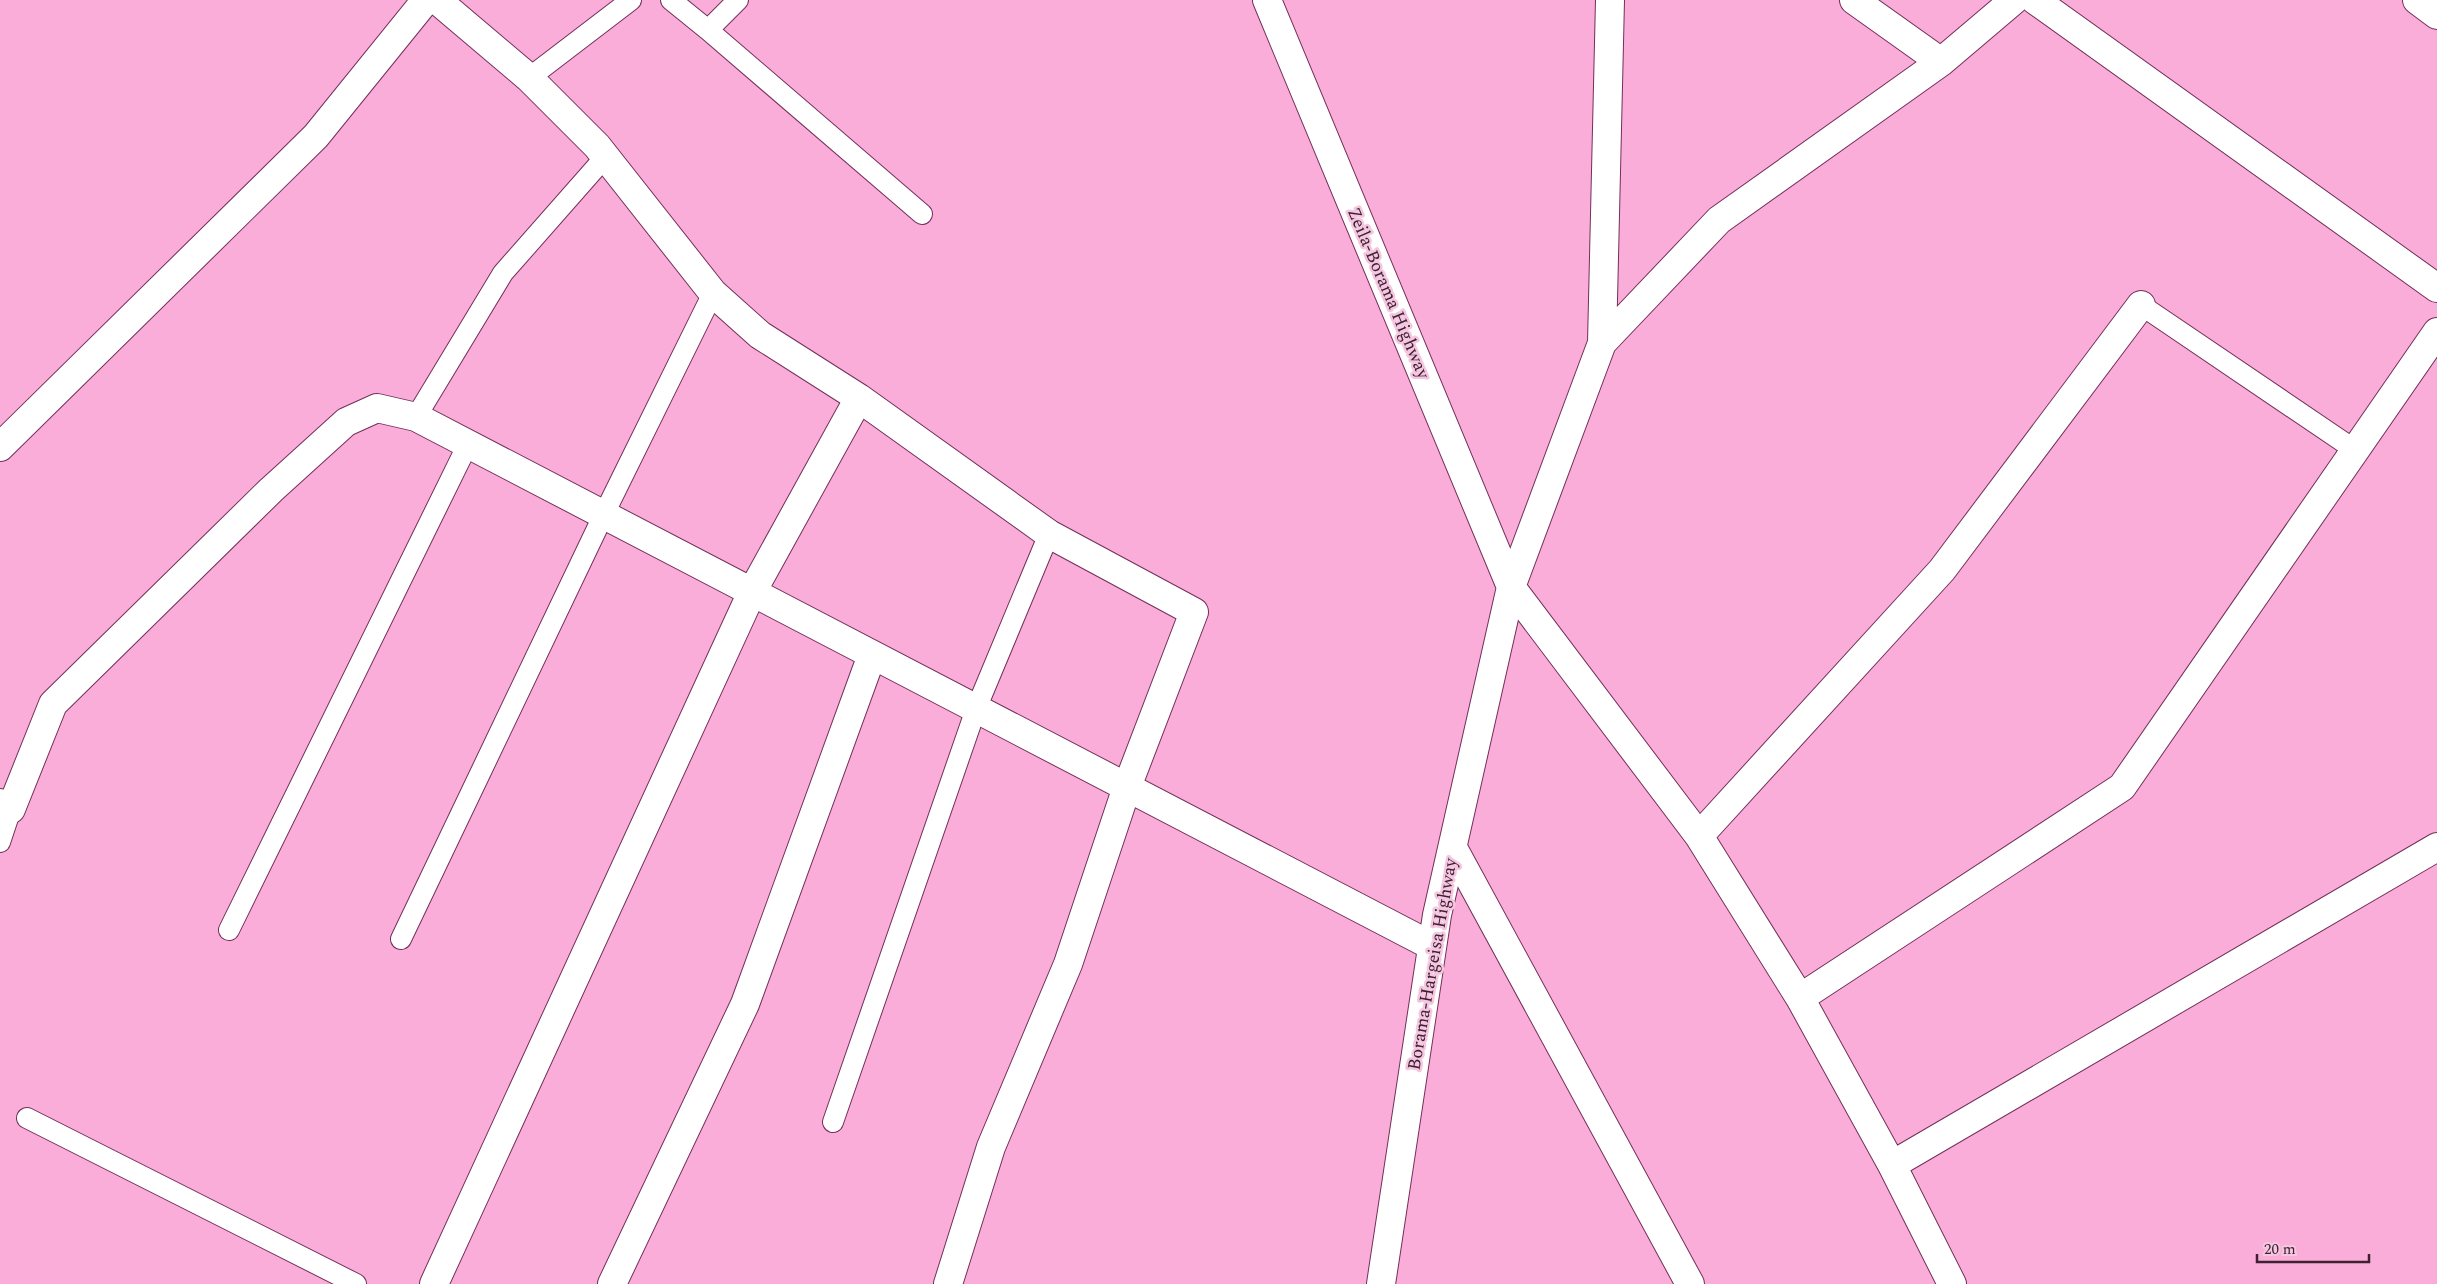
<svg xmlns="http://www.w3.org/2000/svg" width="2437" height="1284" font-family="Spectral,serif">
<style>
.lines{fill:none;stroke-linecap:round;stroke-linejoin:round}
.service-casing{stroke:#723059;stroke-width:22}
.minor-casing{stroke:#723059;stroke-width:30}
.trunk-casing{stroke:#723059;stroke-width:30}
.service{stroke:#fff;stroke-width:20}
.minor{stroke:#fff;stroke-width:28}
.trunk{stroke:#fff;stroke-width:28}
.labels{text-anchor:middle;stroke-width:5;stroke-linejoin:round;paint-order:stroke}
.street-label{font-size:18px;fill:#3d2031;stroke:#f5c6e0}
</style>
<rect width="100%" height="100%" fill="#fbadd9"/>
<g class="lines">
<!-- service casing -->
<g class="service-casing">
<path id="service" d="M671,0L708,30L738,0
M708,30L922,214
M529,78L631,0
M2141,305L2355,450
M416,417L503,273L606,156
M0,842L11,809
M229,930L468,444
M401,939L604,514L713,293
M27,1118L356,1284
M833,1122L976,709L1049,534"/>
</g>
<!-- minor casing -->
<g class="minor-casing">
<path id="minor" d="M437,0L529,78L597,146L713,293L760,335L859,398L1049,534L1194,612L1127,787L1068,964L991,1147L948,1284
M1610,0L1602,343L1511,587L1699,836L1800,998L1892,1165L1952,1284
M1854,0L1941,62
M2035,0L2437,288
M2417,0L2437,15
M1602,343L1719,220L1941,62L2014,0
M0,447L316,136L426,0
M0,803L11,809L53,704L271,490L346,422L377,408L416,417L1432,946
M1699,836L1942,570L2141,305
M1453,848L1690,1284
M1800,998L2122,787L2437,332
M1892,1165L2437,847
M434,1284L752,592L859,398
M612,1284L745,1004L872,655"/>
</g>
<!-- trunk casing -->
<g class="trunk-casing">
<path id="trunk" d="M1267,0L1511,587L1437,915L1381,1284"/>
</g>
<!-- service -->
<use href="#service" class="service"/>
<!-- minor -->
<use href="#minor" class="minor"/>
<!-- trunk -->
<use href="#trunk" class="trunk"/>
</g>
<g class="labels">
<!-- street labels -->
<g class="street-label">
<text transform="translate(1389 293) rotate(67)" y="6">Zeila-Borama Highway</text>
<text transform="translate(1432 964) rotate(-80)" y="6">Borama-Hargeisa Highway</text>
</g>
</g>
<!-- scale -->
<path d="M2257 1254v8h112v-8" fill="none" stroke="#3d2031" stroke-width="2.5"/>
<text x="2264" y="1254" font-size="15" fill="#3d2031" stroke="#f5c6e0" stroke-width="4" paint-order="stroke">20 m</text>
</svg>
